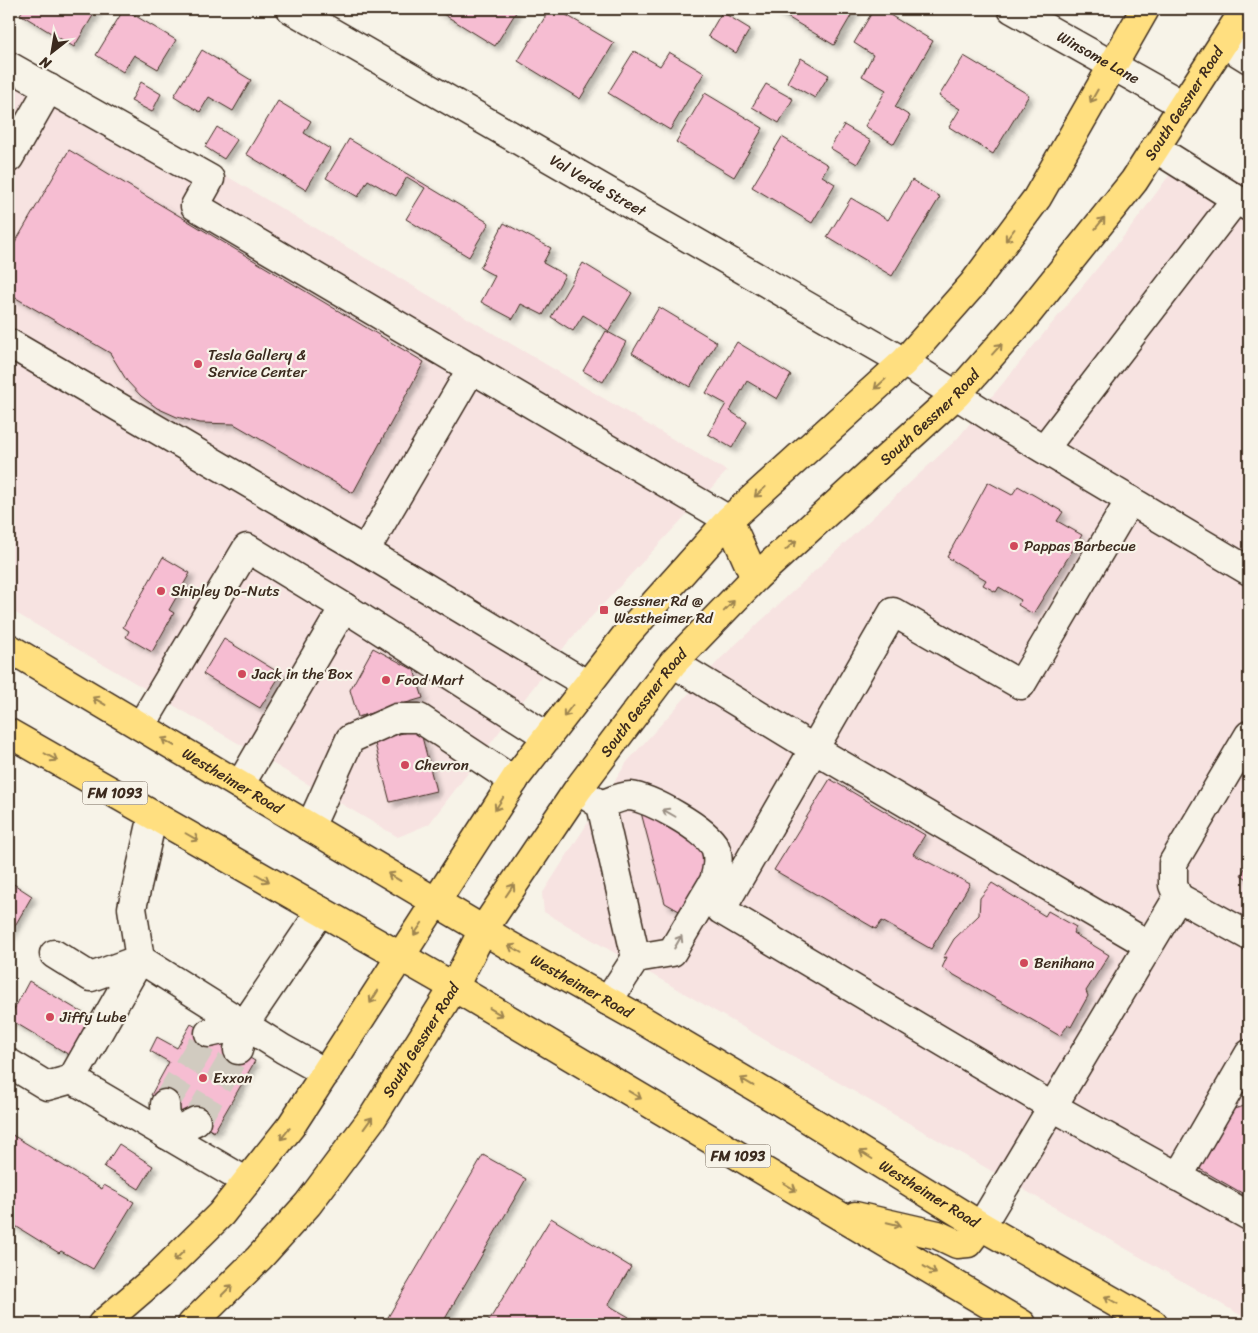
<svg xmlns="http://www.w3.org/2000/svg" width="1258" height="1333" font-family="Sriracha,sans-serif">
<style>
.built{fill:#f7e3e1}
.building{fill:#f6bdd2;stroke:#3b2a1e;filter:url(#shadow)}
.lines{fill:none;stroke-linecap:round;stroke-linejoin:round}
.minor-tunnel{stroke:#d1cbc0;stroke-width:28;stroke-dasharray:28 14;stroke-linecap:butt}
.minor-casing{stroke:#3b2a1e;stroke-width:31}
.major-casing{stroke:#3b2a1e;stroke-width:31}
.minor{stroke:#f7f3e8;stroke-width:28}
.major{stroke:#ffdf80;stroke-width:28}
.oneway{stroke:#9d844f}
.oneway2{stroke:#998e83}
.poi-dot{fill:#d1495b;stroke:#f7f3e8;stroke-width:2}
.labels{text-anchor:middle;stroke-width:4.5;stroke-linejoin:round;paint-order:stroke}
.shield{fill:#f7f3e8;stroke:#73665b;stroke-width:1}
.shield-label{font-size:14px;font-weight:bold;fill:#3b2a1e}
.street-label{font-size:15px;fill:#3b2a1e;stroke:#f7f3e8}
.poi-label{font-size:15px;fill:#3b2a1e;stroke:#f7f3e8;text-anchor:start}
</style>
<defs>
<filter id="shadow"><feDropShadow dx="4.5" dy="4.5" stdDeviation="2.5" flood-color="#0004"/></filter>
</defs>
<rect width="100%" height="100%" fill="#f7f3e8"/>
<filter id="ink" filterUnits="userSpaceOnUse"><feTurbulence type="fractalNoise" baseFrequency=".02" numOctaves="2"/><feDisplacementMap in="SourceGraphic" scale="10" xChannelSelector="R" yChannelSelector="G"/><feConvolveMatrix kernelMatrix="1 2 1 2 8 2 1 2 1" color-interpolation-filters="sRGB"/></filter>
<g filter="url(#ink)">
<!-- built -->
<path class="built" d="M9,48L727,471L568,642L429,824L398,837L9,609Z
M1187,151L1249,187V1320L544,912L542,894L627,762L720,659L957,439L1132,226Z"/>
<!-- building -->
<path class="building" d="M24,9H97L74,47L20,14Z
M124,9L176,40L158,69L134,55L123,72L96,55Z
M435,9H518L495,46Z
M550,9H556L614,43L580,99L518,61Z
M774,9H855L834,45Z
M874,9H880L933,41L895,107L910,116L894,144L865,126L886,90L862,76L873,55L854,43Z
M722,12L750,29L736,53L708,36Z
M202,50L251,80L233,111L209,97L200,112L174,96Z
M634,51L660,66L669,52L704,73L670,130L608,93Z
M964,56L1029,95L993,154L949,127L960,109L939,96Z
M801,58L829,75L815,98L787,82Z
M141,82L161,94L152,112L131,101Z
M766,84L793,99L779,123L752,107Z
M705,93L763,128L734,177L676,142Z
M278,101L311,121L304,133L330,149L306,190L246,154Z
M844,125L871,141L857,164L830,148Z
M217,127L237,140L224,159L205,147Z
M782,137L828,165L822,176L835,184L812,223L752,187Z
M349,139L489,223L469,257L406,219L425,188L407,177L396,196L368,180L358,197L326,178Z
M69,150L424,362L353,493L234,424L200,423L177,417L157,408L141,396L127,381L110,353L9,294V253Z
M912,180L940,197L892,276L827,237L851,198L888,220Z
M504,223L551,248L543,263L565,275L543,315L521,304L513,319L481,302L495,276L480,268Z
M583,263L632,293L609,331L583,315L573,331L551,317Z
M659,307L717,342L690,387L632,353Z
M606,331L626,342L603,382L583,371Z
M737,342L791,375L777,399L747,381L730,411L747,422L732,448L708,434L726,404L706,393Z
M988,482L1012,495L1018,486L1063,512L1057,521L1082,535L1033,614L1018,605L1021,600L999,587L996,592L983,585L986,580L947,557Z
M163,557L190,573L169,610L174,613L152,652L126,637L129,631L123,627Z
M224,639L281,674L260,708L203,674Z
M373,648L414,670L423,698L358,717L350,690Z
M420,729L436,791L390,802L374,740Z
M830,779L925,835L913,854L970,884L931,949L882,921L876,929L774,870Z
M639,805L712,856L688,916L665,903Z
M1249,861V880L1241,875Z
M9,881L32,896L9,936Z
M992,883L1045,916L1048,911L1076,927L1073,933L1109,955L1086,991L1088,996L1071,1027L1068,1025L1060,1036L942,968L947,957L943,958L954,939L979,915L980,898Z
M29,981L93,1019L71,1056L9,1019Z
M191,1024L255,1061L214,1132L151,1095L169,1062L150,1051L157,1037L177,1048Z
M1249,1105V1197L1198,1168L1233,1109Z
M9,1133L102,1189L104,1185L134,1202L93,1269L61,1251L59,1253L9,1222Z
M119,1144L153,1166L139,1189L104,1167Z
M483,1155L526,1179L442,1324H384Z
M551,1218L631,1267L608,1305L629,1317L625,1324H487Z"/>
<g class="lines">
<!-- minor-tunnel -->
<path class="minor-tunnel" d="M165,1104L209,1033
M196,1121L238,1050"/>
<!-- minor casing -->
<g class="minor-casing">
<g id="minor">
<path id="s1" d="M291,9L904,362L1005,426L1249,571"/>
<path id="s2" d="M1012,9L1183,105"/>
<path d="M1223,43L1249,59"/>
<path d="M9,66L210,179L195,206L729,520"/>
<path d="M1155,148L1249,207"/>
<path d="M9,158L49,88"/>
<path d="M9,343L365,551L588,685"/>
<path d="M1044,449L1236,199"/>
<path d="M1130,500L1021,685L893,612L721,910L1053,1107L1249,1216"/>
<path d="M365,551L472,368"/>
<path d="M673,663L814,749L1149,945"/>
<path d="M141,726L247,548L344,607L548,737"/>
<path d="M240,785L344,607"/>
<path d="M587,796L601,805L636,958L608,1001"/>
<path d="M601,805C609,802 621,796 630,796C650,798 706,829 715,847C720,858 717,870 714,881L672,952L636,958"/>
<path d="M310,827L350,739L397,718H419L514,781"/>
<path d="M1178,897L1249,936"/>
<path d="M54,954L91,977L140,959L132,908L153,815"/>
<path d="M244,1025L321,911"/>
<path d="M209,1033L244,1025L238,1050"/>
<path d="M9,1063L47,1086L72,1079"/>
<path d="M165,1104L167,1135L196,1121"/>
<path d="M1178,1177L1249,1054"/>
<path d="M247,1182L72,1079L140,959L283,1049L326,1073"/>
<path d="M981,1226L1178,897L1173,885V863L1249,735"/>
</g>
</g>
<!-- major casing -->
<g class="major-casing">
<g id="major">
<path d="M729,520L755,578"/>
<path id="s3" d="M9,648L510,946L642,1020L789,1107L981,1226L1153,1324"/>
<path d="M9,733L454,987L1022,1324"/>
<path d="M855,1216L938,1235L957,1244L968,1243L981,1226"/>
<path d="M102,1324L159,1275L221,1214L291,1126L517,776L627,634L729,520L904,362L973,284L1037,198L1145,9"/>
<path id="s4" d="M192,1324L259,1258L308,1204L373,1117L454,987L483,930L578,789L673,663L755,578L956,395L1024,318L1134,181L1245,9"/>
</g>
</g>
<!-- minor -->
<use href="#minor" class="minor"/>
<!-- major -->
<use href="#major" class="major"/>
</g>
<!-- one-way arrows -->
<defs><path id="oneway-shaft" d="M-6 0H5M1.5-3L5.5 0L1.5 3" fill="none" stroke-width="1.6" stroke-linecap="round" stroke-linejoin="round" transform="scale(1.25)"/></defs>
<g class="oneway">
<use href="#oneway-shaft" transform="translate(1094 96) rotate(120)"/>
<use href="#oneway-shaft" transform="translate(1100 223) rotate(-51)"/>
<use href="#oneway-shaft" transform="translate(1010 235) rotate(127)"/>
<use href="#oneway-shaft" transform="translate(997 349) rotate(-48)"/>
<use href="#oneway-shaft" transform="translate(880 384) rotate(138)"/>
<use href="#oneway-shaft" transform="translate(760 492) rotate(138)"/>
<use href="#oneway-shaft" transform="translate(791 545) rotate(-42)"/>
<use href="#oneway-shaft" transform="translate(729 606) rotate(-46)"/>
<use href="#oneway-shaft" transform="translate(99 701) rotate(-149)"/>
<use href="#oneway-shaft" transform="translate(568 711) rotate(127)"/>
<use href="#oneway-shaft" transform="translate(168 742) rotate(-149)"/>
<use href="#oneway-shaft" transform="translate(51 757) rotate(30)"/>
<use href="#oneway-shaft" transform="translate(499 804) rotate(123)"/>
<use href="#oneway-shaft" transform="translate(192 837) rotate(30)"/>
<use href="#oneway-shaft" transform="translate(394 877) rotate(-149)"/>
<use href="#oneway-shaft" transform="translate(263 878) rotate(30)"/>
<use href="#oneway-shaft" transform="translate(510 890) rotate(-56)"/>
<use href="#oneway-shaft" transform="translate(418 929) rotate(124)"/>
<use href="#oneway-shaft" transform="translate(515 949) rotate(-150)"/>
<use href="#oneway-shaft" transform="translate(374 997) rotate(122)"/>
<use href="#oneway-shaft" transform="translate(496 1012) rotate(31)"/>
<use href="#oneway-shaft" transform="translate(747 1082) rotate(-149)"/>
<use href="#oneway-shaft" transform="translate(635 1095) rotate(31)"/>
<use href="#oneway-shaft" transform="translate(368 1123) rotate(-54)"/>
<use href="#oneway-shaft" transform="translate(285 1134) rotate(129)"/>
<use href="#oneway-shaft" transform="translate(866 1155) rotate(-148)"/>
<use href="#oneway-shaft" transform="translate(790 1187) rotate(31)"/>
<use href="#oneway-shaft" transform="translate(894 1224) rotate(13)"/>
<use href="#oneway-shaft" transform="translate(179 1256) rotate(135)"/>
<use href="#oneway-shaft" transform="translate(930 1270) rotate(31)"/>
<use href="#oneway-shaft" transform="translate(227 1290) rotate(-45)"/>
<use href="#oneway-shaft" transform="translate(1111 1300) rotate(-150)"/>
</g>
<g class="oneway2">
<use href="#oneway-shaft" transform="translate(669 813) rotate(-150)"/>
<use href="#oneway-shaft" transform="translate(678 942) rotate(-60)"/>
</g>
</g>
<!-- markers -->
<g class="poi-dot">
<circle cx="198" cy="364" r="5"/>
<circle cx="1014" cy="546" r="5"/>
<circle cx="161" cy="591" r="5"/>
<rect x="599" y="605" width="10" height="10" rx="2.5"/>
<circle cx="242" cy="674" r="5"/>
<circle cx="386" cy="680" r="5"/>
<circle cx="405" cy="765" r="5"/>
<circle cx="1024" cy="963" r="5"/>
<circle cx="50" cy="1017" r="5"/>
<circle cx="203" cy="1078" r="5"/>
</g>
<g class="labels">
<!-- shield labels -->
<g class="shield">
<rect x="82.5" y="781.5" width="65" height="23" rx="4"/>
<rect x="705.5" y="1144.5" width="65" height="23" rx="4"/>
</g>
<g class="shield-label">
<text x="115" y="798">FM 1093</text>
<text x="738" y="1161">FM 1093</text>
</g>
<!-- street labels -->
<g class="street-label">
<text dy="5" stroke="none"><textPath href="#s2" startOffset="99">Winsome Lane</textPath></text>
<text dy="5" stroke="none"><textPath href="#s4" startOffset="1581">South Gessner Road</textPath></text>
<text dy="5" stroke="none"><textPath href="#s1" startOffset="354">Val Verde Street</textPath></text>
<text dy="5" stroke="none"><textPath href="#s4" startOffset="1176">South Gessner Road</textPath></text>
<text dy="5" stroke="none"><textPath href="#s4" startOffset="771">South Gessner Road</textPath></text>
<text dy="5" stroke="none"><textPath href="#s3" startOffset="260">Westheimer Road</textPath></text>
<text dy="5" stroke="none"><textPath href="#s3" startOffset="665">Westheimer Road</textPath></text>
<text dy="5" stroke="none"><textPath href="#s4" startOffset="366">South Gessner Road</textPath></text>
<text dy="5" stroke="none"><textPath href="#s3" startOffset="1070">Westheimer Road</textPath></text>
</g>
<!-- poi labels -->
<g class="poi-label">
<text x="208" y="360">Tesla Gallery &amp;<tspan x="208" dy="17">Service Center</tspan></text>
<text x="1024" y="551">Pappas Barbecue</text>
<text x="171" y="596">Shipley Do-Nuts</text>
<text x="614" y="606">Gessner Rd @<tspan x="614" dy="17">Westheimer Rd</tspan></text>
<text x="252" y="679">Jack in the Box</text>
<text x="396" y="685">Food Mart</text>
<text x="415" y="770">Chevron</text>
<text x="1034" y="968">Benihana</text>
<text x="60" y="1022">Jiffy Lube</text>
<text x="213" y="1083">Exxon</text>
</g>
</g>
<!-- margin -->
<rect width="1258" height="1333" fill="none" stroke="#f7f3e8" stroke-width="30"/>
<rect x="15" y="15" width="1228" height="1303" fill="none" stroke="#3b2a1e" stroke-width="2" filter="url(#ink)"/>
<!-- north arrow -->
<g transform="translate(52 52) rotate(211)" stroke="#f7f3e8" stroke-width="4" paint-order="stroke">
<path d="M0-4L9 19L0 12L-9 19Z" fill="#3b2a1e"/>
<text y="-8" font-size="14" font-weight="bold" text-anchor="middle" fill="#3b2a1e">N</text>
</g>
</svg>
